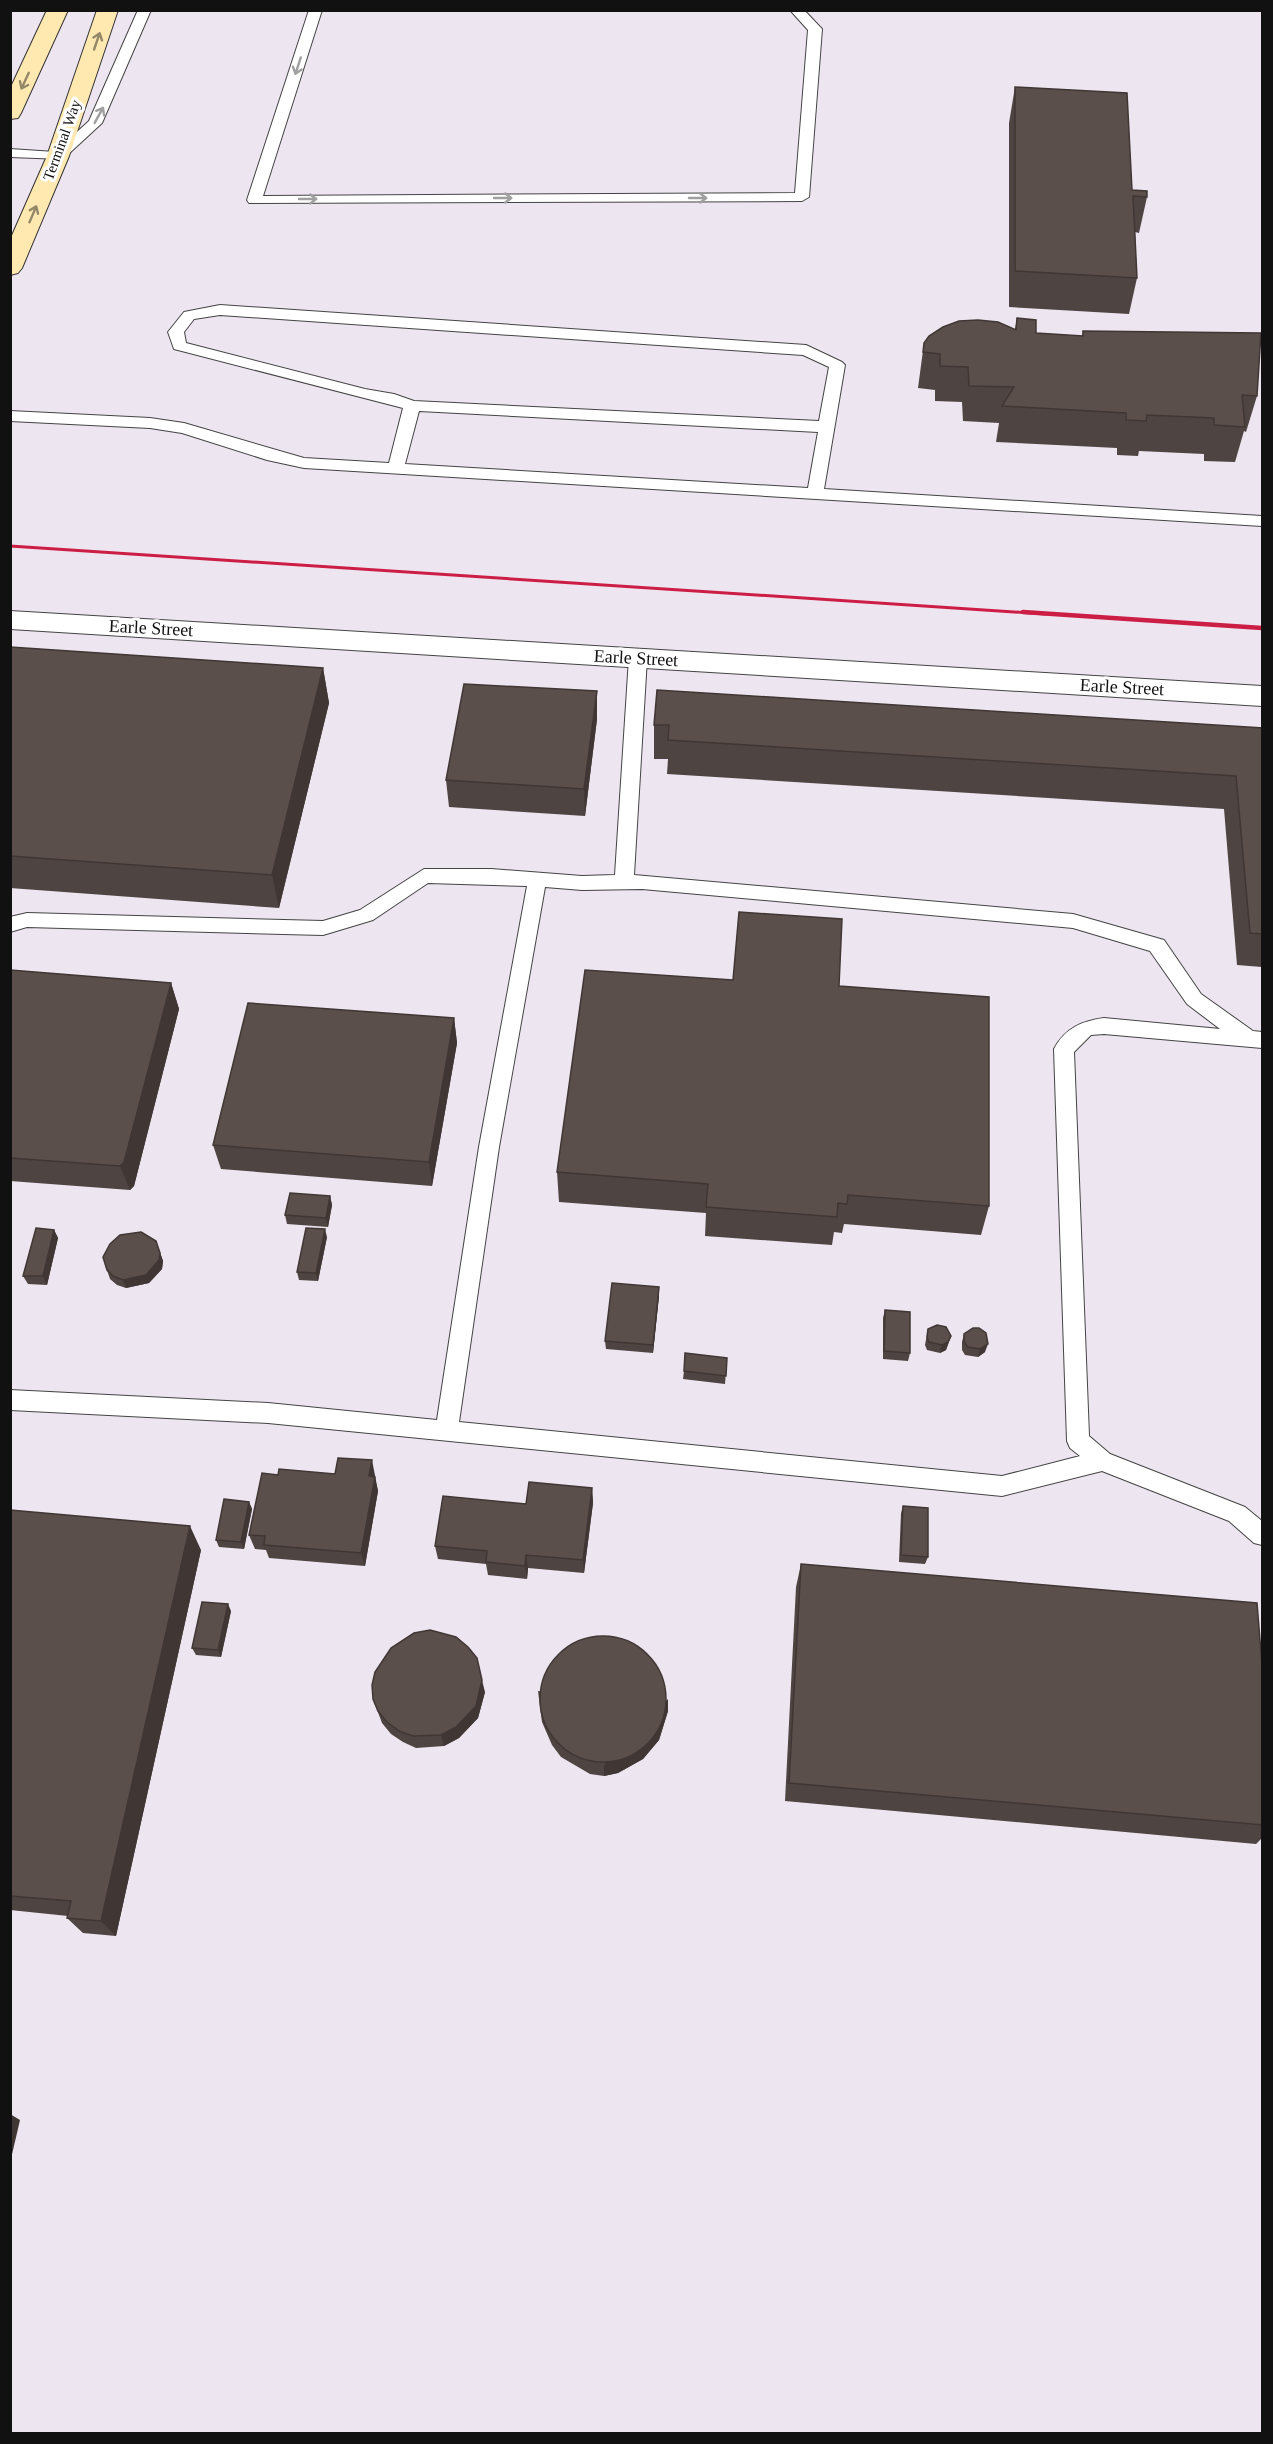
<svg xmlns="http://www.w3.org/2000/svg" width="1273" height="2444" font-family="Georgia,serif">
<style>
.industrial{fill:#ede5ef}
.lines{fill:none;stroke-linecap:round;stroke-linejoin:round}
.service-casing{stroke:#444;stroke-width:2}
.minor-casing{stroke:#444;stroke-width:2}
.secondary-casing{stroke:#333;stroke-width:2}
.service{fill:#fff;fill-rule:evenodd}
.minor{fill:#fff;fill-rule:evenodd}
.secondary{fill:#ffe9b0;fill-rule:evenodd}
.rail-far1{stroke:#cc1e44;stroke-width:3}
.rail{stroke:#cc1e44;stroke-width:4.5}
.wall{fill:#4e4441}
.shaded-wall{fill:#403735}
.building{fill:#5b4f4c;stroke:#403735;stroke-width:1.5}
.oneway{stroke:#948868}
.oneway2{stroke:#a0a0a0}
.labels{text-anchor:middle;stroke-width:6;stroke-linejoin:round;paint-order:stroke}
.far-street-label{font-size:15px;fill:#111;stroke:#fff}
.street-label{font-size:18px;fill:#111;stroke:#fff}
</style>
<rect width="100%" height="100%" fill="#fffbf5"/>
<!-- industrial -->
<path class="industrial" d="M11,11H1262V2433L11,2434Z"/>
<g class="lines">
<!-- service casing -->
<g class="service-casing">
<path id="service" d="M138,10H151L102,123L63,159L10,157V149L55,152L89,121Z
M309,10H322L263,196L795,193L808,30L790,10H804L822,29L809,197L802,201L249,203L247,200Z
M220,305L806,345L842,362L845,365L824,489L1262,516V526L304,468L267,460L182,433L150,428L10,421V411L150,418L184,423L304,458L389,463L403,408L174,349L168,332L184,312ZM220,315L803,355L829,367L819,421L414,401L394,394L365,389L186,343L184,332L194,319ZM419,411L818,432L808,488L405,464Z
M638,652L644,654L647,658L634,875L1073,914L1164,940L1201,994L1253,1031L1262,1032V1048L1104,1034L1091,1035L1074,1052L1089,1436L1110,1454L1245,1507L1262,1521V1545L1254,1543L1229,1521L1102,1471L1002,1496L268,1423L10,1410V1390L268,1403L437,1420L479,1147L527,886L428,883L373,920L323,935L27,927L10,932V917L27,913L323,921L360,910L424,869H491L582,876L615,875L629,658L632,654ZM545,887L582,890L642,889L1073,928L1150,951L1187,1004L1220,1029L1104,1018C1082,1021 1065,1028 1054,1049L1067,1441L1070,1448L1080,1456L1002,1476L459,1422L499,1147Z"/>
</g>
<!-- minor casing -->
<g class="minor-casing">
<path id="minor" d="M10,611L1262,686V706L10,629Z"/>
</g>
<!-- secondary casing -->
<g class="secondary-casing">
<path id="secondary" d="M47,10H68L21,113L18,118L10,119V89Z
M97,10H118L69,156L22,268L18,273L10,275V240L47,156Z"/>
</g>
<!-- service -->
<use href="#service" class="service"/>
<!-- minor -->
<use href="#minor" class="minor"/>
<!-- secondary -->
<use href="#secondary" class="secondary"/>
<!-- rail-far1 -->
<path class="rail-far1" d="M10,546L1046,614"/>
<!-- rail -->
<path class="rail" d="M1023,612L1262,628"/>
</g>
<!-- wall -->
<path class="wall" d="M1015,87L1132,190L1147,197L1139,233L1135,232L1137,278L1129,314L1009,307V123Z
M1017,318L1036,333L1082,336L1083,331L1257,396L1246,432L1244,431L1235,462L1204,461V454L1139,451L1138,456L1117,455V448L996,442L999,423L963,421L962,402L935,401V390L918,388L924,343L1015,329Z
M10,647L323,668L329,703L279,908L10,888Z
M597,691V719L585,816L449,807L446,780Z
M654,725L1263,728V974L1262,967L1237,965L1224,809L667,774L668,759H654Z
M10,970L171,983L179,1009L134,1186L130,1190L10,1181Z
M733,980L839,986L989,1206L981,1235L844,1224L842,1233L834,1232L832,1245L705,1236L706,1213L559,1202L557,1172Z
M454,1018L457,1043L432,1186L221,1169L213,1145Z
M330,1196L332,1205L328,1227L287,1224L285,1215Z
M54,1230L58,1238L47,1285L28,1284L23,1276Z
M327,1237L318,1281L299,1280L297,1272Z
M156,1241L163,1261L162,1269L149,1283L126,1288L117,1285L110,1279L107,1270Z
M659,1296L653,1353L606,1349L605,1341Z
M885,1310L910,1353L908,1361L883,1359V1318Z
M928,1329L951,1336L946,1350L940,1353L927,1350L925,1345Z
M964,1334L985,1352L978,1357L965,1355L962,1350V1342Z
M727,1358L725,1384L683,1379L684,1371Z
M335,1474L375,1475V1478L378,1491L365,1566L269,1558L266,1550L255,1549L249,1535L278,1475Z
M592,1488L593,1503L584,1573L528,1568L527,1579L488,1575L486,1564L438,1559L435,1546L526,1504Z
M249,1502L252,1509L244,1549L219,1547L216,1540Z
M903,1506L928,1557L925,1564L899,1562L901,1513Z
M10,1510L201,1550L116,1936L83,1933L67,1918L68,1916L10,1910Z
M801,1564L1263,1677V1837L1256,1844L785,1801L796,1587Z
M231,1611L221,1657L196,1655L192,1648Z
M538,1691L668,1711L659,1740L643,1759L618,1773L604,1776L590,1774L561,1757L552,1745L542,1722Z
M485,1692L478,1718L459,1738L444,1746L416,1748L403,1742L391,1734L382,1723L373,1699Z"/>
<!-- shaded-wall -->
<path class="shaded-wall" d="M323,668L329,703L279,908L272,875Z
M597,691V719L585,816L584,789Z
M171,983L179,1009L134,1186L130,1190L120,1166Z
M454,1018L457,1043L432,1186L429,1162Z
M330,1196L332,1205L328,1227L326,1218Z
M325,1229L327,1237L318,1281L316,1273Z
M54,1230L58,1238L47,1285L43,1276Z
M156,1241L163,1261L162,1269L149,1283L126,1288L123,1280Z
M659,1287V1296L653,1353V1345Z
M951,1336L946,1350L940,1353L942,1345Z
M988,1344L985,1352L978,1357L980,1349Z
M372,1460L378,1491L365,1566L361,1553L369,1476Z
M592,1488L593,1503L584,1573L583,1560Z
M249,1502L252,1509L244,1549L241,1542Z
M190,1526L201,1550L116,1936L101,1921Z
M526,1555L528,1568L527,1579L525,1566Z
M228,1604L231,1611L221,1657L218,1650Z
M482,1680L485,1692L478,1718L459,1738L444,1746L441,1735Z
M668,1699V1711L659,1740L643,1759L618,1773L604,1776V1765Z
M10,2114L20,2120L10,2163Z"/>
<!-- building -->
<path class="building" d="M1015,87L1127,93L1132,190L1147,191V197L1133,196L1137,278L1015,271Z
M1017,318L1036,320V333L1083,336V331L1261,333L1257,396L1242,395L1245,427L1214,425V418L1147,415L1146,421L1126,420V413L1002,406L1014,387L969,386L968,367L940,366V354L923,352L924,343L929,336L943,327L959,321L978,320L998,322L1016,330Z
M10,647L323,668L272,875L10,856Z
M464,684L597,691L584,789L446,780Z
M657,690L1263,728V934L1250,933L1236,776L668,740L669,725H654Z
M739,912L842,919L839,986L989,997V1206L848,1195L847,1204L838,1203L837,1217L706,1207L708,1184L557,1172L585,970L733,980Z
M10,970L171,983L124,1162L120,1166L10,1158Z
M248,1003L454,1018L429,1162L213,1145Z
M290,1193L330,1196L326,1218L285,1215Z
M36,1228L54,1230L43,1276H23Z
M306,1228L325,1229L316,1273L297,1272Z
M141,1232L156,1241L160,1253L159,1260L146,1275L123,1280L113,1276L107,1270L103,1257L110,1244L120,1235Z
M612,1283L659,1287L653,1345L605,1341Z
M885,1310L910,1312V1353L884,1351Z
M937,1325L946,1327L951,1336L948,1342L942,1345L929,1342L927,1337L928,1329Z
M973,1328H979L986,1333L988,1344L980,1349L968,1347L964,1342V1334Z
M685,1353L727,1358L726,1376L684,1371Z
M338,1458L372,1460L369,1476L375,1477L361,1553L264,1545L265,1536L249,1535L262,1473L278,1475L279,1469L335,1474Z
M529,1482L592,1488L583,1560L526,1555L525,1566L486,1562L487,1551L435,1546L443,1496L526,1504Z
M224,1499L249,1502L241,1542L216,1540Z
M903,1506L928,1508V1557L901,1555Z
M10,1510L190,1526L101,1921L67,1918L71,1901L10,1896Z
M801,1564L1257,1603L1263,1677V1825L789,1783Z
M202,1602L228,1604L218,1650L192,1648Z
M430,1630L456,1637L468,1647L477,1658L482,1680L476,1706L456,1727L441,1735L413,1736L399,1731L387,1722L378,1711L373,1699L372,1685L375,1672L391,1648L414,1633Z
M540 1699a63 63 0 1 1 126 0a63 63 0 1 1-126 0Z"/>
<!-- one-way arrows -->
<defs><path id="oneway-shaft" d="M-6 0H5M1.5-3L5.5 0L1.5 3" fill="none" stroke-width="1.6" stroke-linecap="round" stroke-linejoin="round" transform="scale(1.5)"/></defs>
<g class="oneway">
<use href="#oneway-shaft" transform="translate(97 41) rotate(-71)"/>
<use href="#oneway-shaft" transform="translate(25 81) rotate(115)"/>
<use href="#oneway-shaft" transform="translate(33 214) rotate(-67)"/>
</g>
<g class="oneway2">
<use href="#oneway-shaft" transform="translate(298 66) rotate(108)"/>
<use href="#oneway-shaft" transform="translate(99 115) rotate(-61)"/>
<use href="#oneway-shaft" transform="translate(503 198)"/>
<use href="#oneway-shaft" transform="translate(698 198)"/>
<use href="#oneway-shaft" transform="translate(308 199)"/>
</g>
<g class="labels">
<!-- far-street labels -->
<g class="far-street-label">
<text transform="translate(62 140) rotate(-70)" y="5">Terminal Way</text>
</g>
<!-- street labels -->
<g class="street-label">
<text transform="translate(151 628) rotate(3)" y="6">Earle Street</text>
<text transform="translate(636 658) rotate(3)" y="6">Earle Street</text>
<text transform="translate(1122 687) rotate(3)" y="6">Earle Street</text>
</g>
</g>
<!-- border -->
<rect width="1273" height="2444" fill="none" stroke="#111111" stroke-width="24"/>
</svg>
